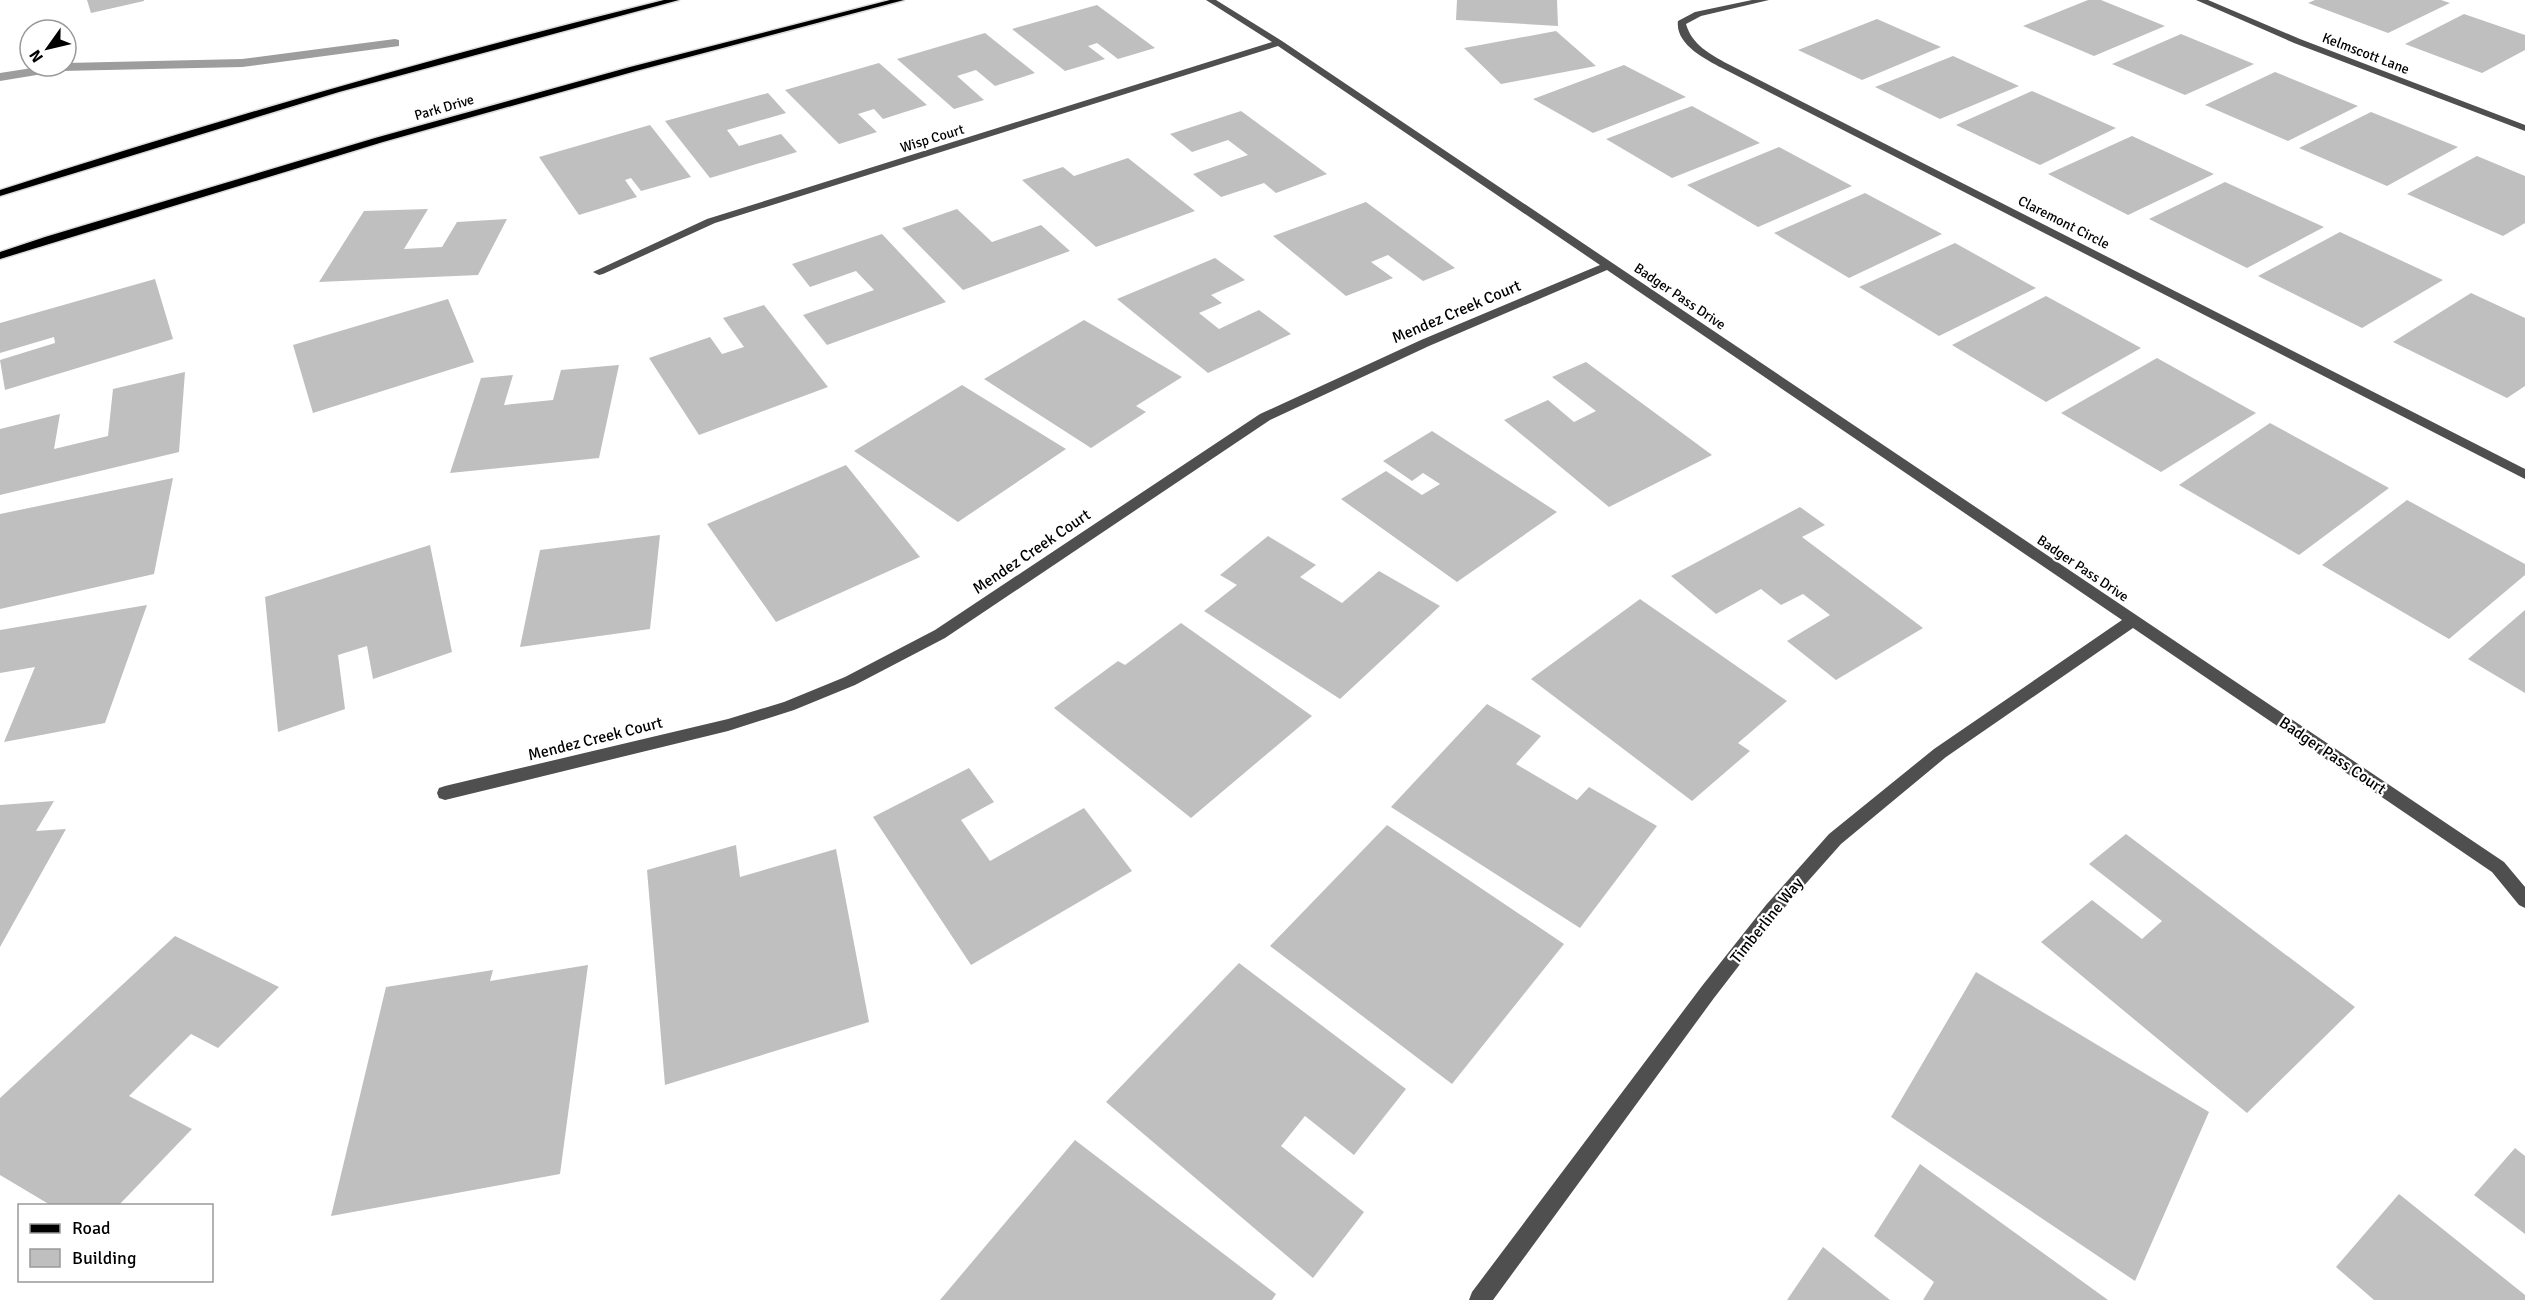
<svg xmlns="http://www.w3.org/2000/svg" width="2525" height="1300" font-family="Signika,sans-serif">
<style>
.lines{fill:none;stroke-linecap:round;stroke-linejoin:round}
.stream{fill:#9d9d9d;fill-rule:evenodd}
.building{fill:#bfbfbf}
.major-casing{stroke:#dbdbdb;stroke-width:3}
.minor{fill:#4f4f4f;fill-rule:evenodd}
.major{fill:#000;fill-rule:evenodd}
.labels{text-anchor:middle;stroke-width:4.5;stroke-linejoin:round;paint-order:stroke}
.far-street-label{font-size:14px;fill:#000;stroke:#fff}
.street-label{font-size:16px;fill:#000;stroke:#fff}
</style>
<rect width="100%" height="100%" fill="#fff"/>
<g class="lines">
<!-- stream -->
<path class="stream" d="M395,39L399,40V46L242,67L61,71L0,81V73L45,66H66V63L242,59Z"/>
</g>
<!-- building -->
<path class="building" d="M87,0H144V1L91,13Z
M1457,0H1557L1558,26L1456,20Z
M2088,0H2101L2165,26L2094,56L2023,26Z
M2315,0H2441L2450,3L2388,33L2308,3Z
M1097,5L1155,48L1118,59L1097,43L1088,46L1105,59L1065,71L1012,29Z
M2464,14L2525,35V50L2482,73L2405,44Z
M1877,19L1941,47L1862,80L1798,50Z
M1556,31L1596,66L1501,84L1464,48Z
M985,33L1035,73L995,86L976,70L957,76L984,100L954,109L897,59Z
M2181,34L2254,64L2185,95L2112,64Z
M1953,56L2019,86L1940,119L1875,87Z
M879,63L927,105L883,119L874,109L858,114L877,132L839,144L785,90Z
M1624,65L1686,97L1593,133L1533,99Z
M2275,72L2358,106L2288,141L2205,105Z
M2032,91L2116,128L2040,165L1956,125Z
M768,93L786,113L727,130L739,146L781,134L797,152L710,178L665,121Z
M1692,106L1760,143L1672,178L1606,139Z
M1241,111L1327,174L1276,193L1264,183L1221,197L1193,174L1248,155L1228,140L1192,152L1170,134Z
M2371,112L2458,147L2387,186L2299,148Z
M650,125L691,177L641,191L631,178L625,180L637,197L579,215L539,157Z
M2132,136L2214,174L2128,215L2048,174Z
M1779,147L1852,186L1758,227L1687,185Z
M2477,156L2525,176V223L2503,236L2407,194Z
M1128,158L1195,211L1096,247L1022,180L1063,167L1074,176Z
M2225,182L2324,227L2247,268L2149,219Z
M1865,193L1942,234L1849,278L1774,233Z
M1366,202L1455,268L1423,281L1388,255L1371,262L1393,278L1346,296L1273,236Z
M428,209L404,249L442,247L457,222L507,219L478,275L319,282L364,211Z
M957,209L992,242L1041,225L1070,251L963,290L902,228Z
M2340,232L2443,280L2362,328L2258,276Z
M882,234L946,302L827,345L803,315L874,290L856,271L810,287L792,264Z
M1955,243L2036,288L1939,336L1859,287Z
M1215,258L1245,280L1211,295L1222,303L1199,313L1219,329L1259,310L1291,334L1208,373L1117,299Z
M155,279L173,339L5,390L0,360L55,343L54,337L0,353V323Z
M2471,293L2525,318V386L2507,398L2393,342Z
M2046,296L2141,348L2046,402L1952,345Z
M448,299L474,362L313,413L293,345Z
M764,305L828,387L699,435L649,358L710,337L722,354L744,347L723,318Z
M1084,320L1182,377L1136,406L1146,412L1091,448L984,379Z
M2157,358L2256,413L2161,472L2061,413Z
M1586,362L1712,455L1609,507L1504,420L1548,400L1574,422L1596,411L1552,377Z
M619,365L599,458L450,473L481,378L513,375L504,405L553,400L561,370Z
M185,372L179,452L0,495V429L60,414L54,449L108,436L113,389Z
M962,385L1066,449L958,522L854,451Z
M2270,423L2389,488L2299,555L2179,485Z
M1432,431L1557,512L1457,582L1341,499L1386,471L1422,495L1440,484L1423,473L1412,481L1383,461Z
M846,465L920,557L776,622L707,524Z
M173,478L154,574L0,609V514Z
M2407,500L2525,564V575L2449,639L2322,565Z
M1800,507L1825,525L1802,537L1923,628L1836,680L1787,641L1830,615L1803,594L1781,605L1761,589L1716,614L1671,576Z
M660,535L650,629L520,647L540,550Z
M1268,536L1316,565L1300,577L1342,603L1379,571L1440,606L1340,699L1204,611L1237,585L1220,575Z
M430,545L452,652L373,679L367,646L338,655L345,709L278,732L265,597Z
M1640,599L1787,701L1738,743L1750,751L1692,801L1531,679Z
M147,605L105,723L4,742L35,667L0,673V630Z
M2525,610V693L2468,659Z
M1181,623L1312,716L1191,818L1054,708L1118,661L1125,665Z
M1487,704L1541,736L1516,764L1577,800L1589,787L1657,826L1580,928L1391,807Z
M969,768L994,802L961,820L990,861L1084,808L1132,871L971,965L873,817Z
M54,801L36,831L66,829L0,947V805Z
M1387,825L1564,944L1452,1084L1270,946Z
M2126,834L2355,1007L2247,1113L2041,942L2092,900L2142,939L2162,921L2089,864Z
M736,845L740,877L836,849L869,1022L665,1085L647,870Z
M175,936L279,987L218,1048L191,1034L129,1096L192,1129L118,1206H52L0,1175V1098Z
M1239,963L1406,1089L1354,1155L1305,1116L1281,1146L1364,1212L1313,1278L1106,1102Z
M588,965L560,1174L331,1216L386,987L493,970L490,981Z
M1976,972L2209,1112L2135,1281L1891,1117Z
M1075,1140L1276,1294L1272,1300H940Z
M2515,1148L2525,1156V1234L2474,1195Z
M1920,1164L2108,1300H1923L1934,1282L1874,1236Z
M2399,1194L2525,1295V1300H2374L2336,1267Z
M1823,1247L1890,1300H1787Z"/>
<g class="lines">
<!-- major casing -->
<g class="major-casing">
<path id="major" d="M664,0H679L339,92L0,196V190C220,119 441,55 664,0Z
M890,0H904L636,71L383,142L0,259V252L45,237L375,138L630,67Z"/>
</g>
<!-- minor -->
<path class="minor" d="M1206,0H1216L1282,41L2504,862L2525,887V908L2519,905L2492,872L2133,628L1946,757L1841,844L1778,915L1714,998L1493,1300H1469L1472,1292L1702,986L1766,905L1829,834L1934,749L2122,620L1607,270L1429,346L1270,420L945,638L855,685L794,710L728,731L445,800L439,798L437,793L439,788L445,786L728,719L784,702L845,677L935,630L1260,414L1421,340L1600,265L1278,46L715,223L603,274L599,275L593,272L707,219L1272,42Z
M1752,0H1769L1701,16L1686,24C1692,45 1710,54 1728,64L2525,469V479L1722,68C1705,59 1675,44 1678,21L1695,12Z
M2196,0H2208L2300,39L2525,125V131L2294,43Z"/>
<!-- major -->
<use href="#major" class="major"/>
</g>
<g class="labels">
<!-- far-street labels -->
<g class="far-street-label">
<text transform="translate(2366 53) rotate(21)" y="5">Kelmscott Lane</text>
<text transform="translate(444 107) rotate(-16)" y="5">Park Drive</text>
<text transform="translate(932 138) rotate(-17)" y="5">Wisp Court</text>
<text transform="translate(2064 222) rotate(27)" y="5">Claremont Circle</text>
<text transform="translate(1680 296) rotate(34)" y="5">Badger Pass Drive</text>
<text transform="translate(2083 568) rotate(34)" y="5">Badger Pass Drive</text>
</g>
<!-- street labels -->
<g class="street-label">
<text transform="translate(1456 311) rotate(-23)" y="6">Mendez Creek Court</text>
<text transform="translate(1031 551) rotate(-34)" y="6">Mendez Creek Court</text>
<text transform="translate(595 738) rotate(-14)" y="6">Mendez Creek Court</text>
<text transform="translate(2333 755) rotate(34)" y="6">Badger Pass Court</text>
<text transform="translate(1766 920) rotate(-51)" y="6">Timberline Way</text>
</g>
</g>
<!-- legend -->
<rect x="18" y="1204" width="195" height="78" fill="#ffffff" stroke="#999999" stroke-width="1.5"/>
<rect x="30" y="1224" width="30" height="9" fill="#000000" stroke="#999999" stroke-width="1.5"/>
<text x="72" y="1234" font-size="18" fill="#000000">Road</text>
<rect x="30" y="1249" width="30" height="18" fill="#bfbfbf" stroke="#999999" stroke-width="1.5"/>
<text x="72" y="1264" font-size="18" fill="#000000">Building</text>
<!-- north arrow -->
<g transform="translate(48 48) rotate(236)"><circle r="28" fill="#ffffff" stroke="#999999" stroke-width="1.5"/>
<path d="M0-4.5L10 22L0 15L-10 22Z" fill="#000000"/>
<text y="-9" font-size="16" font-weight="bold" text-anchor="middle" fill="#000000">N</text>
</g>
</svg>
